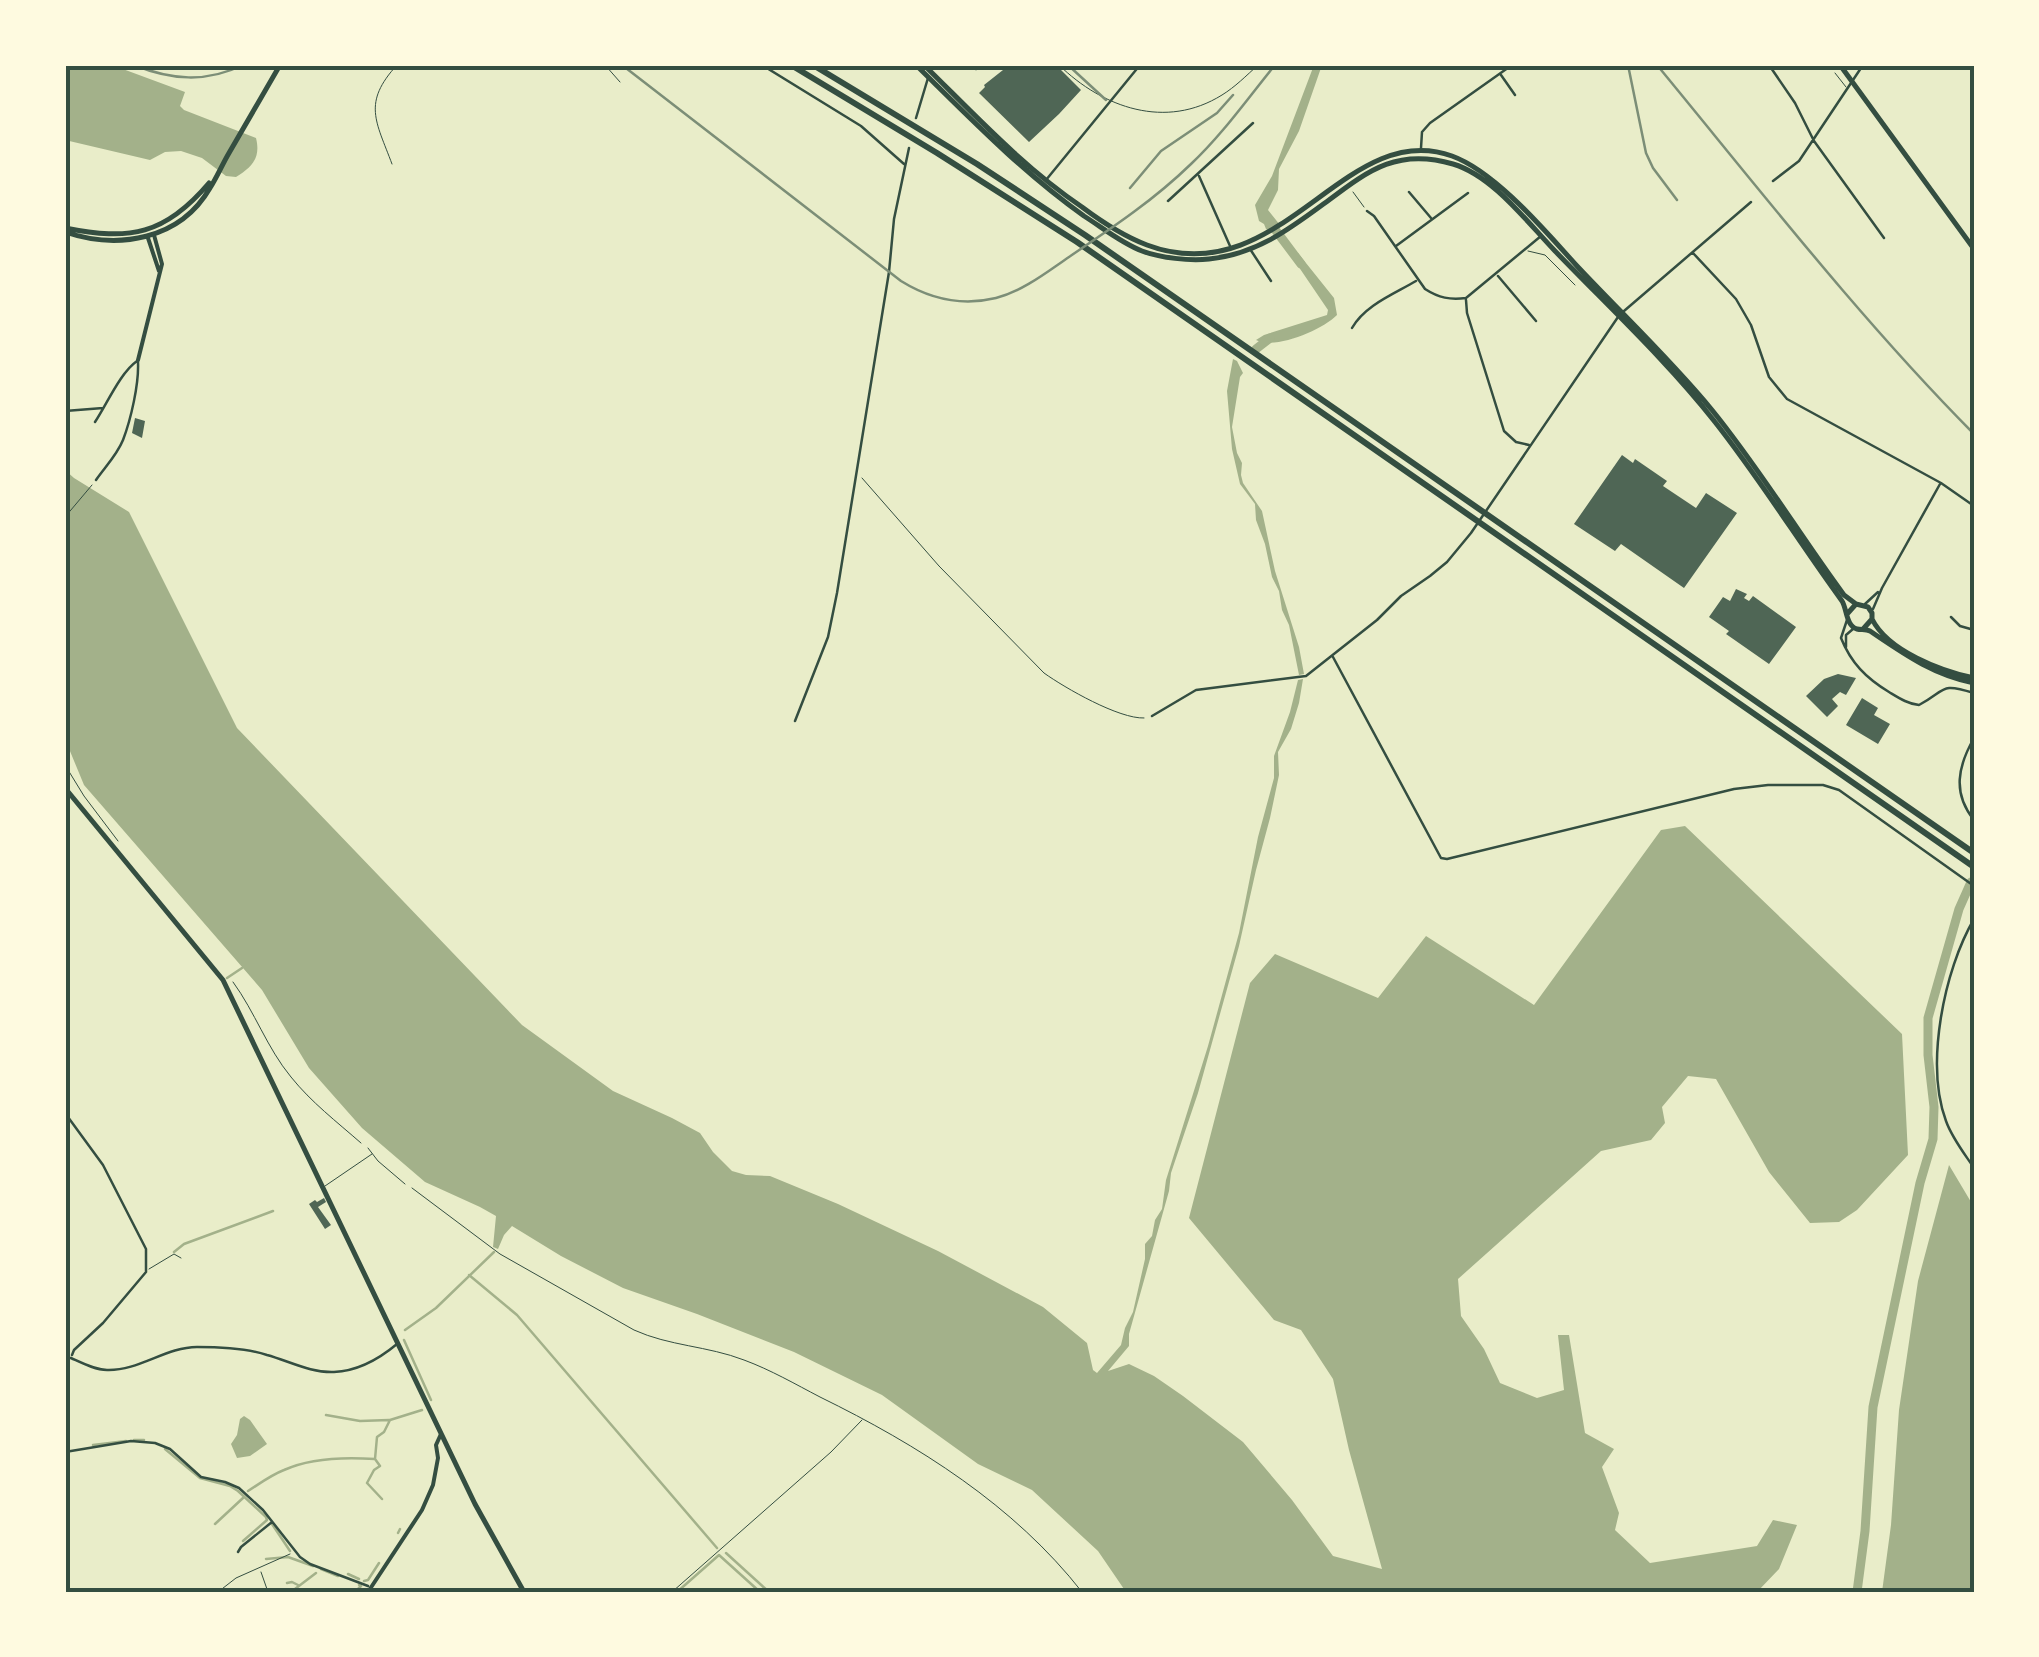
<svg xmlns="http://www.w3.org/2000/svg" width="2039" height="1657" font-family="Montserrat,sans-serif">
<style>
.water{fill:#a3b18a}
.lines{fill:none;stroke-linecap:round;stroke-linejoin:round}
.stream{stroke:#a3b18a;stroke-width:2.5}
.river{stroke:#a3b18a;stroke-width:9}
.building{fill:#4f6655}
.path{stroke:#344e41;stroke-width:1}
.service{stroke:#344e41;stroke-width:1}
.minor{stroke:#344e41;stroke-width:2.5}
.tertiary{stroke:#344e41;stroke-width:4}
.primary{stroke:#344e41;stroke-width:5}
.motorway{stroke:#344e41;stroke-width:6}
.rail{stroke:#7c8e77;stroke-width:2.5}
.neatline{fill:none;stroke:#344e41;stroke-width:4}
</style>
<rect width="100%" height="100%" fill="#e9edc9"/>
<!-- water -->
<path class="water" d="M65,65H112L185,92L180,106L184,110L256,138C261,158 252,167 236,177L226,176L202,158L181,151L165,152L150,160L65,140Z
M1314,65H1322L1299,131L1279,169L1278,190L1268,210L1280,225L1272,232L1266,229L1264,224L1259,221L1255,205L1272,176Z
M1298,253L1334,298L1337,315C1322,330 1276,350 1256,340L1264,335L1327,315L1328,310L1292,257Z
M1233,359L1237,361L1243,373L1240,377L1232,427L1237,453L1242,463L1241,475L1243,483L1262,511L1275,571L1299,647L1304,674L1299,675L1289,625L1282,610L1279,591L1272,577L1265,544L1256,520L1255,504L1240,484L1232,449L1227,391Z
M65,470L74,478L129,512L237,728L522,1025L613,1091L672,1118L700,1133L713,1152L732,1171L746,1175L770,1176L838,1204L938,1251L1043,1307L1087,1343L1093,1370L1097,1373L1121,1345L1125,1328L1133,1312L1145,1259V1244L1152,1236L1155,1220L1162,1209L1166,1180L1208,1046L1239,933L1258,837L1274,778V756L1290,712L1298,680L1303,679L1299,703L1291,729L1278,752L1279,775L1270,818L1256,870L1239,946L1198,1093L1171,1173L1169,1191L1129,1334V1346L1108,1371L1129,1364L1154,1376L1183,1396L1243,1442L1292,1500L1333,1556L1382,1569L1349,1450L1333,1379L1301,1330L1274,1320L1189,1218L1250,983L1275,954L1378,998L1426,936L1534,1005L1661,830L1685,826L1902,1034L1908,1155L1857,1210L1839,1222L1810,1223L1769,1172L1716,1079L1688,1076L1662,1107L1665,1123L1651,1140L1601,1151L1458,1279L1461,1316L1484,1349L1500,1383L1537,1398L1564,1390L1558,1335H1569L1585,1433L1614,1449L1602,1467L1619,1513L1615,1530L1650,1563L1757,1546L1773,1520L1797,1525L1779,1569L1757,1592H1548L1542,1590L1527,1592H1126L1098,1551L1032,1490L978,1464L882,1395L794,1352L697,1314L623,1288L561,1256L512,1226L504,1235L498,1249L493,1247L496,1216L480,1207L425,1182L362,1128L309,1068L262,990L84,785L65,739Z
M1949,1165L1974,1207V1592H1882L1891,1525L1899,1410L1918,1281Z
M244,1416L250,1420L267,1444L250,1456L237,1458L231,1444L237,1435L240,1419Z"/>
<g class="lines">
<!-- stream -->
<path class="stream" d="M227,978L242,968
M174,1252L184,1244L273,1211
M469,1275L517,1315L717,1548
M405,1330L436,1308L494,1252
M404,1340L431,1400
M326,1415L360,1421L389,1420
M134,1440H144
M93,1445L126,1441
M165,1449L200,1478L230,1486L238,1491L266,1517L267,1520L243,1541
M248,1491C259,1484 271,1475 284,1470C310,1458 346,1457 375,1459
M382,1499L367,1483L374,1470L380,1466L375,1459L377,1437L384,1432L390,1420L422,1410
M215,1524L243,1498
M272,1524L290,1551
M398,1533L400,1529
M726,1553L769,1592
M266,1559L288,1557L313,1566
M321,1569L338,1576
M348,1574L359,1579
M364,1581L368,1580L379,1563
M287,1583L292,1582L298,1585
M291,1592L316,1573
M355,1592L361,1586L359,1585
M677,1592L719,1555L760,1592"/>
<!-- river -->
<path class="river" d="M1274,228L1301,264
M1256,349L1270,338
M1857,1592L1865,1531L1873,1407L1920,1183L1933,1139L1934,1107L1928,1055V1018L1959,909L1971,882"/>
</g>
<!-- building -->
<path class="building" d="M1004,65H1056L1081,90L1059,114L1029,142L979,93L985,87L984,85L1003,70L1001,68Z
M135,418L145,421L142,438L132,433Z
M1622,455L1633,463L1635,459L1667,481L1663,486L1696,508L1706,493L1737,513L1684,588L1621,544L1615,551L1574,524Z
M1736,589L1747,594L1744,598L1749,601L1753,596L1796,627L1769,664L1726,634L1729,631L1709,617L1723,597L1730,601Z
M1838,674L1856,678L1846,695L1840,692L1832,699L1838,706L1827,717L1806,696L1824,679Z
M1862,698L1878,708L1874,715L1890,724L1878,744L1846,725Z
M324,1198L326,1202L318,1207L331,1225L325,1229L309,1204L315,1200L317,1202Z"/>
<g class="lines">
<!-- path -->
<path class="path" d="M605,65L620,82
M392,164C376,121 362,103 397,65
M1353,192L1364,207
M862,478L939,566L1044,673C1065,688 1119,719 1144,718
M65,517L92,485
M65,765L84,796L118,841
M233,982C255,1012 267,1048 291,1077C311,1102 337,1122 361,1143
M412,1188L500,1254L634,1330C669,1346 708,1346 744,1360C771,1370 795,1384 820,1397C918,1445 1014,1505 1082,1592
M261,1572L268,1592
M218,1592L236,1578L290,1554
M672,1592L831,1452L862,1420"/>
<!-- service -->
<path class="service" d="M1059,65C1103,108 1166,130 1222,95C1235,87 1246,76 1258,65
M1835,73L1846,87
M1528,251L1545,255L1575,285
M368,1148L378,1161L405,1184
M325,1186L372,1154
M149,1269L174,1254L181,1258"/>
<!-- minor -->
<path class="minor" d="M762,65L861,126L904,164
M972,65L976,69L980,65
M1769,65L1795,103L1814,141L1884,238
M1501,75L1515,95
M916,118L928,78
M1421,148L1422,132L1430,123L1512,65
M1199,176L1230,246
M1046,180L1140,65
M1773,181L1799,161L1863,65
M1409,192L1431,218
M1168,201L1253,123
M1367,211L1374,216L1425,289C1439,298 1450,300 1466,298L1541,236
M1396,246L1468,193
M1250,249L1271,281
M1693,253L1736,299L1751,325L1769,377L1787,399L1941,483L1974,506
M1498,276L1536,321
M1466,300L1467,313L1504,431L1516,442L1529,445
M1624,311L1751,202
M1352,328C1365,305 1394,294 1416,281
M65,411L103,408
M95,422C107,404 120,373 137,361
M96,480C105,467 117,455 123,440C131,419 139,384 138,362
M1865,604L1878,592
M1873,609L1882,588L1940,484
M1951,617L1960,626L1974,630
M1847,620L1841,638C1851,663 1866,678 1889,692C1899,698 1908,704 1919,705C1947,690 1939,682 1974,693
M1846,647V635L1853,629
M1333,657L1441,858L1447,859L1734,789L1768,785H1823L1839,790L1974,886
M1152,716L1196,690L1306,676L1377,620L1401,596L1430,576L1447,562L1471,533L1618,317
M795,721L828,637L837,593L889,272L894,219L909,148
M1974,738C1958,766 1952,793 1974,820
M1974,919C1944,970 1925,1064 1946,1121C1952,1138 1964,1153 1974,1168
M65,1113L103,1165L146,1249V1272L103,1323L74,1350L72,1355
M65,1358H71C82,1363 95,1370 107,1370C139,1371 166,1347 197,1347C219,1347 246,1348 267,1355C289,1361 311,1373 334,1372C359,1371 379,1359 397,1344
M65,1452L131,1441L155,1443L170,1449L201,1477L225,1482L239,1488L263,1510L300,1557L310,1564L368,1586
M238,1552L241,1547L272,1522"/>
<!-- tertiary -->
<path class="tertiary" d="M148,238L159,271
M138,360L162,264L154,235
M368,1592L422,1510L433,1485L438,1458L436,1445L441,1434"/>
<!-- primary -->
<path class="primary" d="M916,65C970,118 1022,172 1084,216C1103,228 1121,243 1142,251C1161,258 1189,261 1209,259C1258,254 1291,228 1329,200C1370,169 1399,148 1453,164C1493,176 1527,222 1555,251C1609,307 1667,361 1715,422C1760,479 1799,542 1842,601C1847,609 1846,626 1857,629C1861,630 1866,629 1870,631C1904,654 1933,675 1974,683
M924,65C975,115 1023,167 1082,207C1102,222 1123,236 1147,245C1281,295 1344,117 1452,156C1496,172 1546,232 1577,266C1622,314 1670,359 1712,410C1760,469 1799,534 1844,595L1856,604
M1840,65L1974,249
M65,228C130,241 165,235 209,183
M65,232C118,250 180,240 210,188C217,177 222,165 229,153C246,124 263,94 280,65
M1848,613L1856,604L1868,607L1872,613V619L1864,628
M1872,619C1888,651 1941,671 1974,678
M65,788L223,980L475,1504L524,1592"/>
<!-- motorway -->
<path class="motorway" d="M791,65L937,153L1077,242L1974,867
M813,65L977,164L1085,235L1974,853"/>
<!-- rail -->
<path class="rail" d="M134,65C171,80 206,83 243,65
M622,65L901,281C930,299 963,306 996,298C1023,291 1047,272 1069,257C1112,228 1154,200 1191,164C1222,135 1248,98 1275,65
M1068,65L1106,100
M1628,65L1646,153L1653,168L1677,200
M1657,65C1760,190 1860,319 1974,434
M1130,188L1161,151L1217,113L1233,95"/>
</g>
<!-- border -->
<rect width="2039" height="1657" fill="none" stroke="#fefae0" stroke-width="135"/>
<rect x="68" y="68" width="1904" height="1522" class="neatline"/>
</svg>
